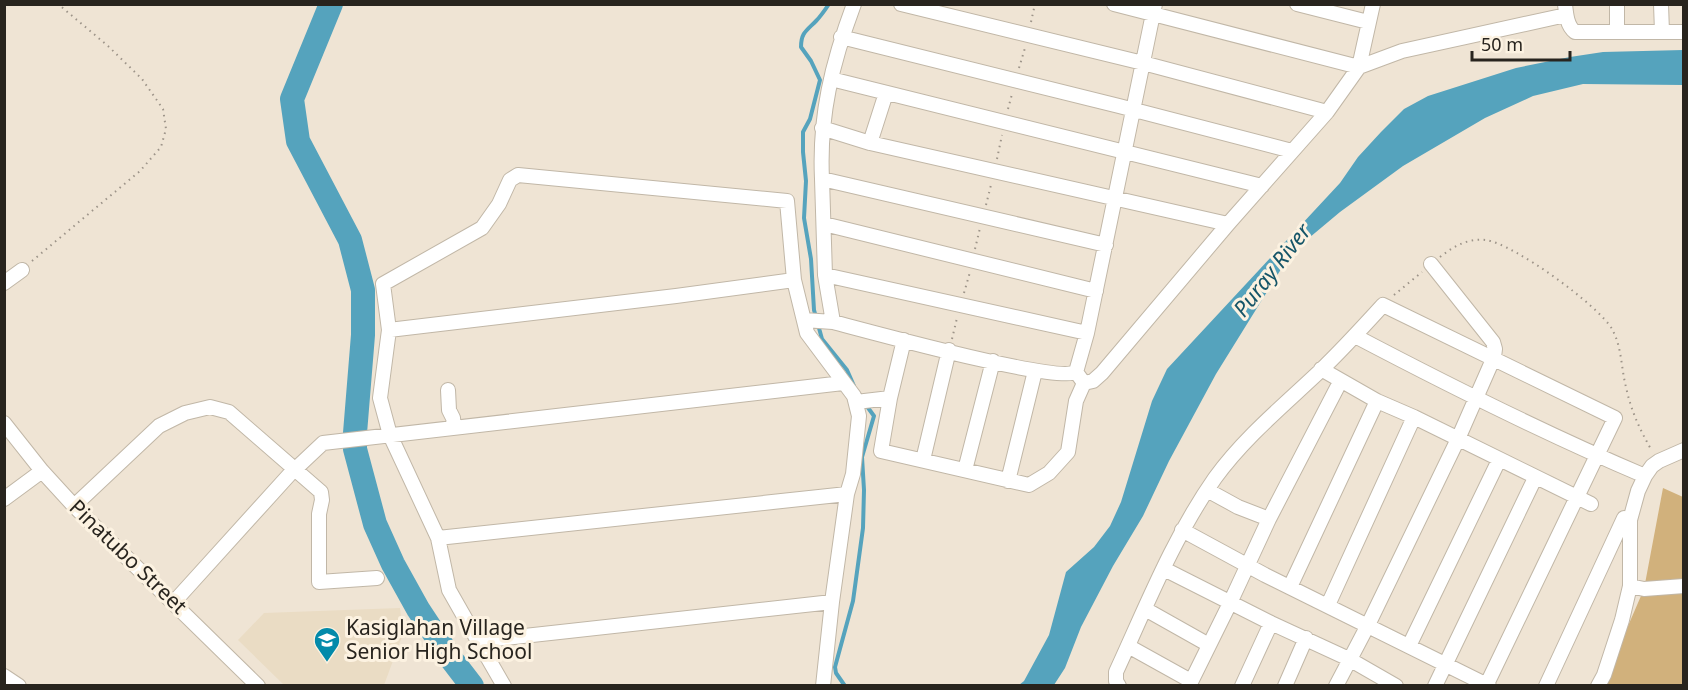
<svg xmlns="http://www.w3.org/2000/svg" width="1688" height="690" font-family="'Noto Sans',sans-serif">
<style>
.built{fill:#eadcc4}
.green{fill:#d1b17c}
.water{fill:#55a3bd}
.lines{fill:none;stroke-linecap:round;stroke-linejoin:round}
.stream{stroke:#55a3bd;stroke-width:4}
.river{stroke:#55a3bd;stroke-width:24}
.minor-casing{stroke:#c1b7a7;stroke-width:16}
.path{stroke:#9d9489;stroke-width:2;stroke-dasharray:1.5 4.5;stroke-linecap:butt}
.minor{stroke:#fff;stroke-width:14}
.labels{text-anchor:middle;stroke-width:6;stroke-linejoin:round;paint-order:stroke}
.street-label{font-size:21px;fill:#28241e;stroke:#fcf2e1}
.poi-label{font-size:21px;fill:#28241e;stroke:#fcf2e1;text-anchor:start}
.water-label{font-size:22px;font-style:italic;fill:#155568;stroke:#fcf2e1}
</style>
<rect width="100%" height="100%" fill="#efe4d4"/>
<!-- built -->
<path class="built" d="M400,608L403,634L384,685H284L238,640L264,613Z"/>
<!-- green -->
<path class="green" d="M1663,488L1683,497V685L1602,686L1644,589Z"/>
<!-- water -->
<path class="water" d="M1683,50V85L1583,84L1533,96L1485,118L1403,166L1340,212L1291,253L1216,374L1169,461L1143,516L1113,566L1081,627L1065,668L1054,685H1019L1024,681L1049,635L1066,572L1094,547L1110,526L1121,502L1152,401L1167,369L1340,183L1358,157L1381,132L1404,109L1428,96L1516,68L1570,57L1603,52Z"/>
<g class="lines">
<!-- stream -->
<path class="stream" d="M829,4C825,10 821,16 816,21C806,31 801,33 801,47L811,61L820,80L810,119L803,132V152L806,181L804,218L811,259L814,310L822,339L847,370L854,386
M845,686L836,673L835,667L853,601L863,528L864,490L862,457L874,416L866,405"/>
<!-- river -->
<path class="river" d="M331,4L292,99L298,141L350,240L363,290V335L355,433V449L375,524L393,564L418,609L449,656L472,686"/>
<!-- minor casing -->
<g class="minor-casing">
<path id="minor" d="M854,4C832,63 819,116 822,179L1106,245
M901,4L1143,63L1327,112
M1114,4L1359,67L1402,51L1566,15
M1297,4L1368,22
M1565,4C1566,14 1567,26 1575,32H1684
M1617,4V32
M1661,4L1662,32
M841,37L1119,106L1292,151
M831,79L1262,186
M822,128L870,143L1228,224
M870,143L886,93
M822,179L825,275L833,322
M824,224L1096,291
M825,275L1087,333
M4,283L22,270
M804,320L833,322C868,331 1055,383 1076,372
M389,330L676,296L794,280
M1355,336C1450,386 1546,434 1645,476
M904,340L890,398L881,451L1029,485L1049,473L1068,452L1076,401L1084,383L1076,372
M1321,369L1377,401L1414,417L1591,504
M1076,372L1087,333L1155,4
M1084,383L1093,381L1102,373L1228,224L1327,112L1359,67L1373,4
M448,390L449,410L453,418L454,428
M856,402L890,398
M4,423L42,471L74,506L258,686
M923,460L949,350
M965,470L993,361
M1008,481L1035,371
M1207,490L1238,507L1269,519
M4,499L42,471
M74,506L159,426L185,413L210,407L229,412L321,492L322,500L319,514V582L377,578
M1182,530L1265,575L1489,686
M438,538L847,494
M1164,569L1271,623L1349,659L1396,686
M1630,586L1644,589L1684,586
M1290,587L1377,401
M174,602L289,475L323,443L843,383
M1328,605L1414,417
M1145,609L1209,645
M478,641L504,686
M1128,646L1191,681
M1409,646L1499,460
M4,676L19,686
M823,686L832,602L847,494L853,474L859,416L854,396L807,333L794,280L787,201L518,175L510,180L499,204L482,228L383,284L389,330L380,398L390,435L438,538L449,590L478,641L832,602
M1119,686L1116,681V672C1146,607 1173,538 1215,478C1244,438 1284,405 1320,371C1342,350 1362,328 1383,305L1615,418L1486,686
M1189,686L1230,603L1269,519L1340,382
M1242,686L1271,623
M1285,686L1306,638
M1336,686L1368,625L1458,439L1494,357L1495,349L1493,342L1431,264
M1435,686L1535,478
M1546,686L1624,518
M1598,686L1604,675L1622,620L1630,586V520L1638,491L1645,476L1652,466L1659,461L1684,450"/>
</g>
<!-- path -->
<path class="path" d="M1031,22L1035,4
M1019,68L1025,48
M1008,109L1012,94
M997,159L1002,135
M986,205L991,185
M975,249L980,228
M1440,257C1454,246 1468,238 1486,240C1514,244 1598,305 1612,329C1622,347 1621,368 1626,387C1631,411 1640,430 1652,451
M32,261L140,171L161,147L166,129L163,109L142,79L108,46L58,4
M964,293L970,272
M1394,295L1422,272
M952,339L957,318"/>
<!-- minor -->
<use href="#minor" class="minor"/>
</g>
<!-- icons -->
<defs>
<g id="school-pin" transform="scale(1.35)"><path d="M0 17L-7.5 6A9.5 9.5 0 1 1 7.5 6Z" fill="#038aaa" stroke="#fcf2e1"/><path d="M0-5L7-2L0 1L-7-2ZM-4 1L0 2.5L4 1V4Q0 6-4 4Z" fill="#fff"/></g>
</defs>
<g fill-rule="evenodd">
<use href="#school-pin" x="327" y="640"/>
</g>
<g class="labels">
<!-- street labels -->
<g class="street-label">
<text transform="translate(128 557) rotate(44)" y="7">Pinatubo Street</text>
</g>
<!-- poi labels -->
<g class="poi-label">
<text x="346" y="635">Kasiglahan Village<tspan x="346" dy="24">Senior High School</tspan></text>
</g>
<!-- water labels -->
<g class="water-label">
<text transform="translate(1272 270) rotate(-52)" y="8">Puray River</text>
</g>
</g>
<!-- border -->
<rect width="1688" height="690" fill="none" stroke="#28241e" stroke-width="12"/>
<!-- scale -->
<path d="M1472 51v9h98v-9" fill="none" stroke="#28241e" stroke-width="3"/>
<text x="1481" y="51" font-size="18" fill="#28241e" stroke="#fcf2e1" stroke-width="4.5" paint-order="stroke">50 m</text>
</svg>
